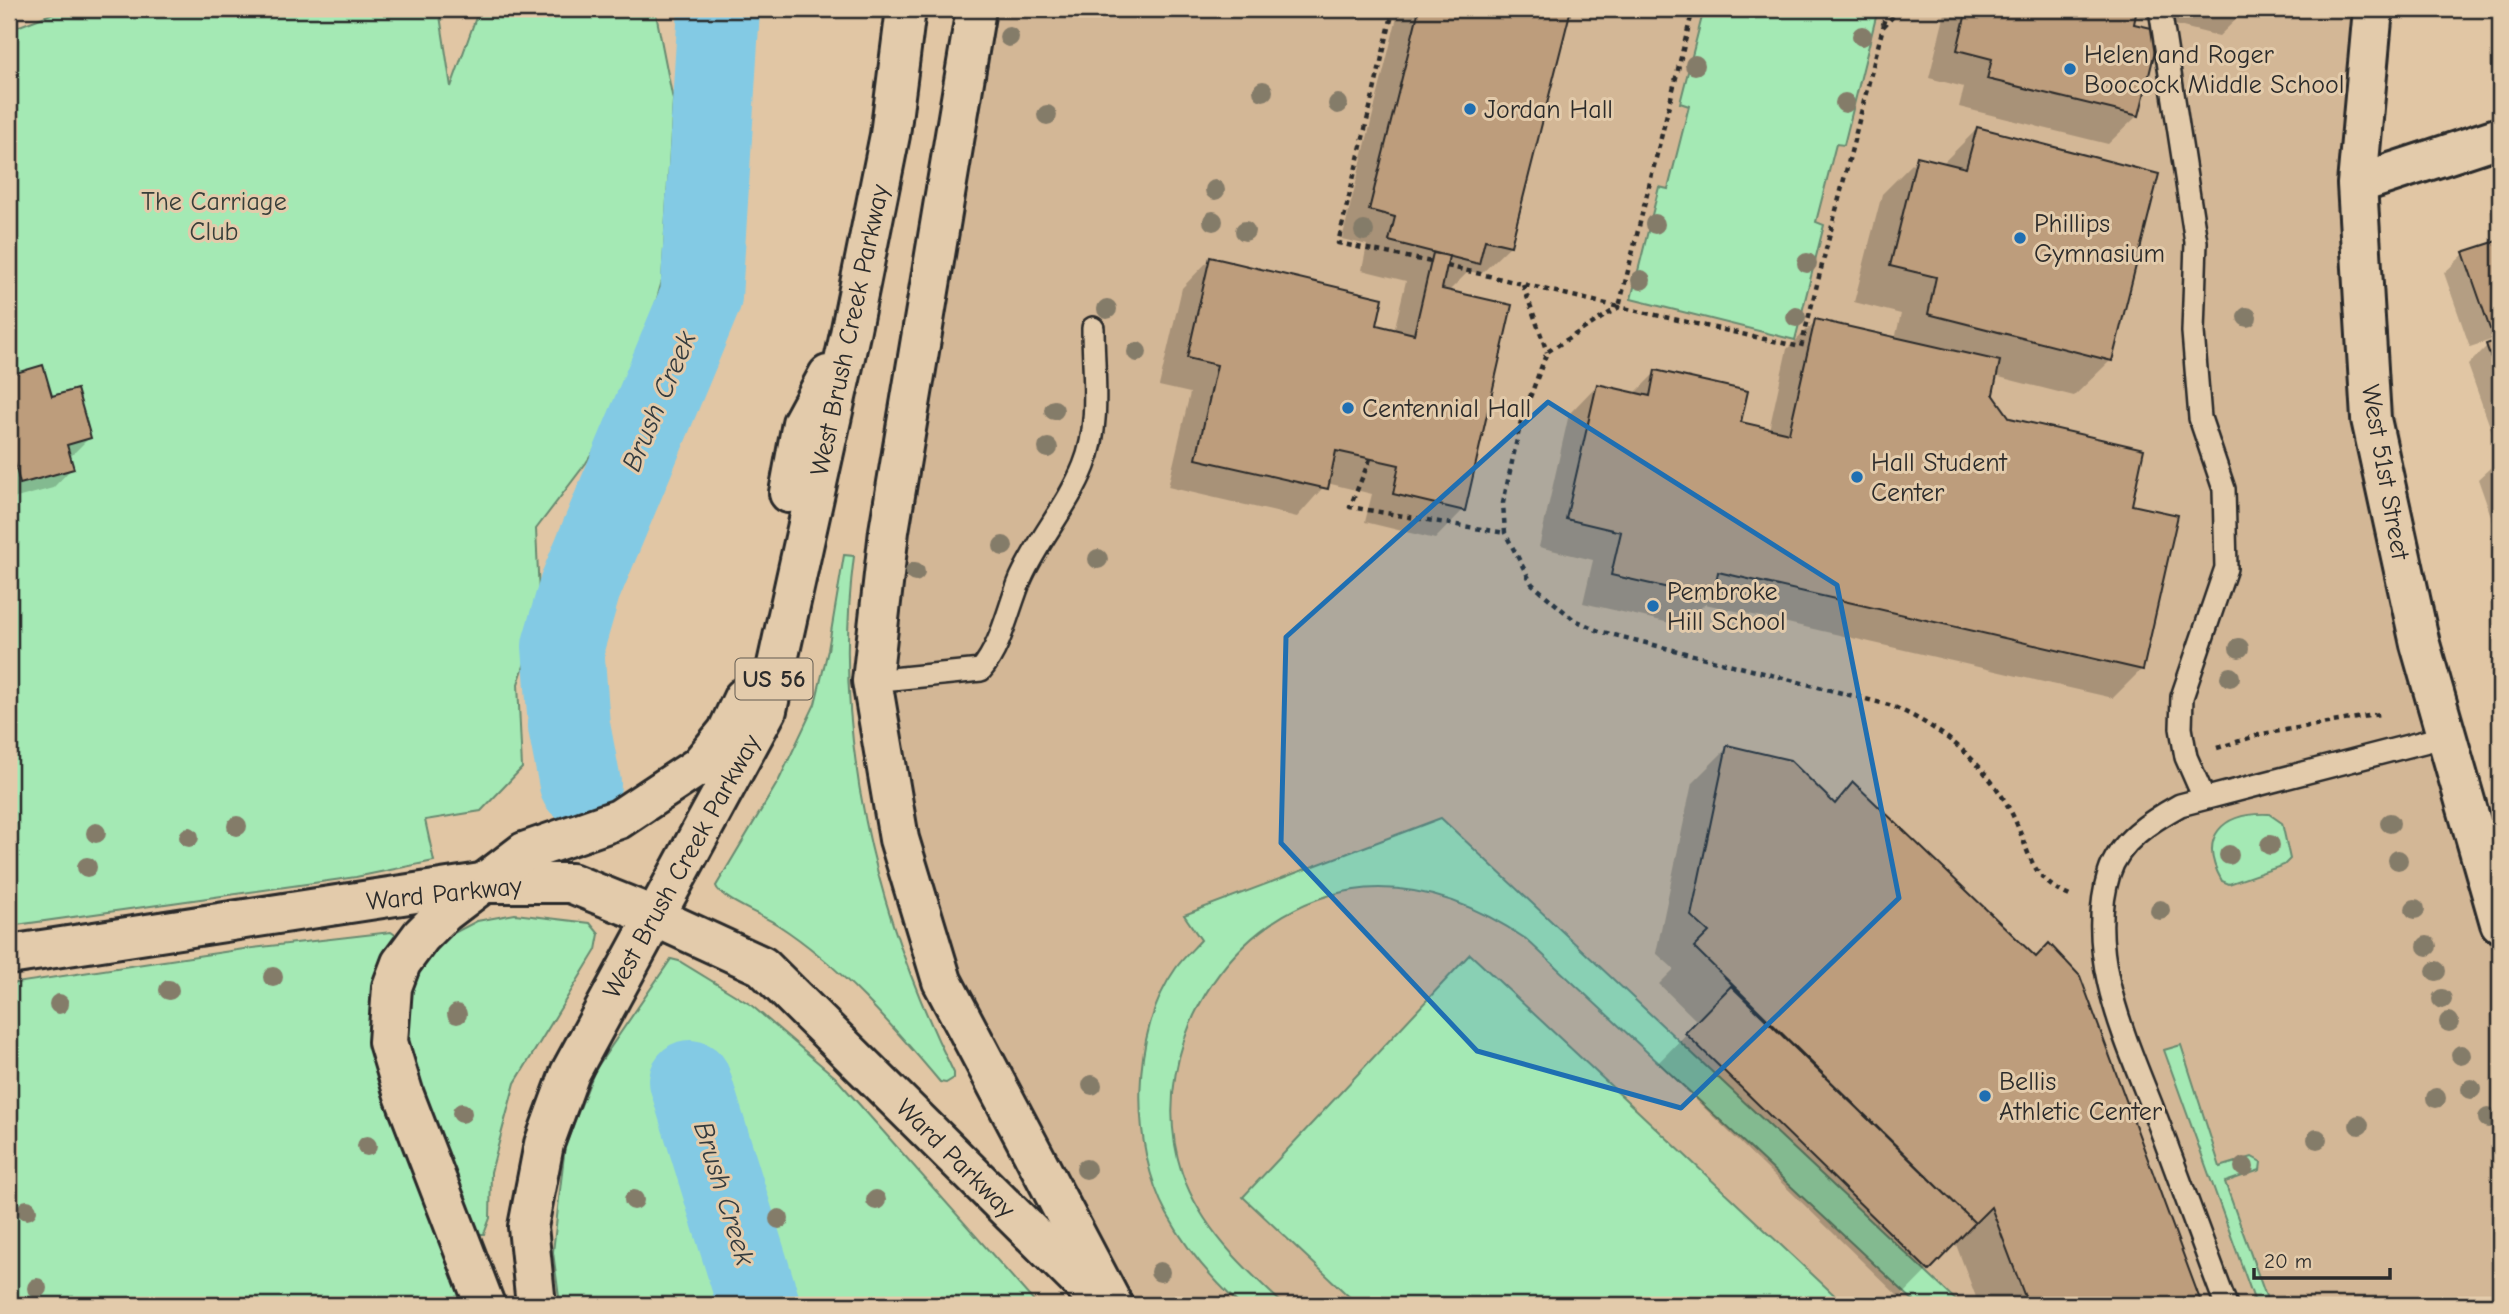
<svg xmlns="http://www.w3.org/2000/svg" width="2509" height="1314" font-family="'Comic Neue',sans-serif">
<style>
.built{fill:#d3b796}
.green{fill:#a4e9b4;stroke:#688a70;stroke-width:2}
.shadow{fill:#0003}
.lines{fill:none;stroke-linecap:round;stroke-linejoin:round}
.river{stroke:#83cae4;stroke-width:82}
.building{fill:#bd9d7b;stroke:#2b2b2b;stroke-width:2}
.service-casing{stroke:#2b2b2b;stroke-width:26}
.minor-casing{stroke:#2b2b2b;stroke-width:44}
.primary-casing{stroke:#2b2b2b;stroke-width:44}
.trunk-casing{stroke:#2b2b2b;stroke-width:44}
.path{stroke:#2b2b2b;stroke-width:4.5;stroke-dasharray:5 5;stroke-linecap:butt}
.service{stroke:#e3cbab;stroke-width:21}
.minor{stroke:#e3cbab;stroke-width:38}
.primary{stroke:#e3cbab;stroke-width:38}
.trunk{stroke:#e3cbab;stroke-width:38}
.tree{fill:#847b69}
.marked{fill:#1f6fb2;fill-opacity:0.2;stroke:#1f6fb2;stroke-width:5;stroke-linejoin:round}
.poi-dot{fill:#1f6fb2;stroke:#e3cbab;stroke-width:2.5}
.labels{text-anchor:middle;stroke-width:6;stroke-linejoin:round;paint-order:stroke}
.shield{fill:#e3cbab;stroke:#625b51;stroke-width:2}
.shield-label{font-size:24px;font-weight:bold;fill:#2b2b2b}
.poi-label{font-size:26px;fill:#2b2b2b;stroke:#e3cbab;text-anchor:start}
.park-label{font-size:26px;fill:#373e39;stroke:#e3cbab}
.street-label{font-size:26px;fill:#2b2b2b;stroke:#e3cbab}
.water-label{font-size:28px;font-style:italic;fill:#343b3e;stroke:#e3cbab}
</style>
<rect width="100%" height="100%" fill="#e1c6a4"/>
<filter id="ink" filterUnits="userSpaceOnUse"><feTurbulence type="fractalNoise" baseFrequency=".0143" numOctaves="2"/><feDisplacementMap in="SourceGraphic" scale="14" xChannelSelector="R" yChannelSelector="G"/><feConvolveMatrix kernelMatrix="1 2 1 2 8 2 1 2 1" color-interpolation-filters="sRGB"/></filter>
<g filter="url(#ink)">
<!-- built -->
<path class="built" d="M976,9H2390L2357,184L2447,736L2500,896V1305H1113L1033,1154L974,1000L958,970L923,866L872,681Z"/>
<!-- green -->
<path class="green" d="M64,9H439L451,87L479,9H655L673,100L662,281L629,397L586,463L536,529L540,617L518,684L522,768L481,811L425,820L434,861L356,877L9,926V30Z
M1704,9H1878L1844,145L1836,144L1816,222L1824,225L1795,340L1631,299L1659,187L1668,189L1689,106L1680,103Z
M844,555L854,556C831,732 875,915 954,1073V1078L946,1083L940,1082C893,1026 840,965 778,925C766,917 719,898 716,886L779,780L815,704L828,650Z
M2269,814L2282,823L2290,859L2284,865L2229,884L2222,881C2197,837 2222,812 2269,814Z
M1441,818L1961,1305H1918L1526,939C1482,909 1434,888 1379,888C1240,890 1140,1044 1182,1173C1201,1228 1243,1267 1284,1305H1240C1211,1278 1186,1249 1167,1214C1130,1146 1130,1032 1176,968C1183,958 1193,949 1201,940L1184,915Z
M515,914L590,923L599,934L596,950L515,1083L491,1172L490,1218L484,1234H474L407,1052L408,987L424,960L450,935L477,921Z
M391,932L400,938L385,966L471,1305H9V984L244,949Z
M1470,954L1845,1305H1358L1243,1197Z
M671,959L679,961L751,1005L835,1077L1037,1305H560L553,1252L565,1146L595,1070Z
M2181,1045L2220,1167L2252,1157L2261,1162L2260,1170L2225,1182L2269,1305H2256L2164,1050Z"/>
<!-- shadow -->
<path class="shadow" d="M1399,9H1569L1510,246L1481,274L1469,271L1448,292L1463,510L1435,539L1365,522L1372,494L1327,483L1297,517L1168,487L1190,393L1159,386L1182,288L1210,259L1374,326L1394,331L1406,281L1362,270L1367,245L1342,239Z
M1946,9H2247L2219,36L2134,15L2132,25L2158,31L2137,116L2108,144L1959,107L1964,87L1929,78Z
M1977,129L2111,360L2074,396L1995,376L1991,394L2009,420L2130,506L2142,669L2113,698L1705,604L1683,626L1583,603L1593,560L1539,547L1569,414L1597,385L1634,394L1656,372L1739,424L1769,430L1787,349L1816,321L1895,339L1901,314L1854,302L1882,194L1918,158L1942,164Z
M2500,241V337L2470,347L2444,273L2464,254Z
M2500,341V448L2498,449L2468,365L2487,346Z
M42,367L51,398L89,438L69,458L72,468L53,488L9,500V376Z
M2500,459V542L2478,479Z
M1728,747L1833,804L1853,784L2036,959L2079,976L2200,1305H1979L1955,1242L1900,1298L1658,1063L1698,1022L1659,984L1674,969L1656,953L1692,783Z"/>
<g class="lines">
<!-- river -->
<path class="river" d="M580,784L569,726L563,646L580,587L701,297L719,9
M690,1081L759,1305"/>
</g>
<!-- building -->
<path class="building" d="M1419,9H1571L1511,246L1485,240L1479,264L1389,241L1395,217L1369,210Z
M1967,9H2137L2134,24L2160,30L2139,116L1987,79L1992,59L1957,50Z
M1977,127L2159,174L2112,361L1928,314L1936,277L1890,266L1917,156L1966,168Z
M2500,240V325L2490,329L2463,252Z
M1433,253L1449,256L1442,289L1512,305L1465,511L1393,494L1399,465L1336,451L1328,489L1196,459L1217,365L1187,358L1210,257L1383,298L1377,325L1414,334Z
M1815,319L2000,361L1993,394L2010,418L2144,449L2132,505L2178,515L2143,670L1718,572L1713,598L1611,575L1621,532L1566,519L1597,384L1650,396L1655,370L1748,391L1741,422L1789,433Z
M2500,339V383L2486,344Z
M43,365L52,396L77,389L91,438L67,445L74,469L20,484L14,460L9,461V375Z
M1727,745L1790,760L1835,804L1853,782L2036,957L2049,943L2080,976L2202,1305H2028L1991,1207L1975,1223L1694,947L1709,932L1691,916Z
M1731,986L1975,1223L1929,1271L1685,1033Z"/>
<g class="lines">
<!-- service casing -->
<g class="service-casing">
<path id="service" d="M2160,9L2196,242L2193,332L2200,418L2224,489L2226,568L2182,697L2181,728L2186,757L2204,798
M872,681L981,670C1002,645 1008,608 1021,578C1039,538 1068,506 1084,466C1101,425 1093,371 1093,328
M2226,1305C2204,1247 2183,1189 2161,1130C2132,1052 2083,959 2109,874C2119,841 2151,821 2180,805L2447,736"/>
</g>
<!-- minor casing -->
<g class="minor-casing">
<path id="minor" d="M2373,9L2357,184L2371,419L2420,644L2500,923
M2357,184L2500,137"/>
</g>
<!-- primary casing -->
<g class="primary-casing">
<path id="primary" d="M9,955L481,883H571L653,916L762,966L1104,1305"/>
</g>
<!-- trunk casing -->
<g class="trunk-casing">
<path id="trunk" d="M976,9L889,531L872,681L899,839L942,981L1113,1305
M789,493L802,423L828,375
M485,1305L404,1095L388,1042L392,987L401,963L421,936L444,913L524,852L619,819L699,766L727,732L743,698
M536,1305L528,1227L544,1144L570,1073L767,710L850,334L890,135L906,9"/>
</g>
<!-- path -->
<path class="path" d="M1389,9L1392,15L1338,243L1431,262
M1900,9L1883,27L1801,347L1619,307L1547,352L1521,421L1503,503L1505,533L1532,584L1573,619L1599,631L1889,705C1939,725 1983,761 2009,808C2031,848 2025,877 2072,897
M1883,25L1887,9
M1447,266L1619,307L1693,9
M1523,285L1547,352
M1370,459L1350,507L1505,533
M2217,748L2262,734L2380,714"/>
<!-- service -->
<use href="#service" class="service"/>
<!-- minor -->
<use href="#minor" class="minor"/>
<!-- primary -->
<use href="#primary" class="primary"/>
<!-- trunk -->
<use href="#trunk" class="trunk"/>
</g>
<!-- trees -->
<g class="tree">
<circle cx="1862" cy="36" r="10"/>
<circle cx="1009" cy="37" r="10"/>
<circle cx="1695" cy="65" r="10"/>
<circle cx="1263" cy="91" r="10"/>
<circle cx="1845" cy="103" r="10"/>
<circle cx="1338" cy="104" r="10"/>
<circle cx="1047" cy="115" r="10"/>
<circle cx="1215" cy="190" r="10"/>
<circle cx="1213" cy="221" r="10"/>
<circle cx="1655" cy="224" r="10"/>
<circle cx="1245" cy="231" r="10"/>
<circle cx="1364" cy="231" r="10"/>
<circle cx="1807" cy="263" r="10"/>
<circle cx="1641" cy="280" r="10"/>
<circle cx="1107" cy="309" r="10"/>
<circle cx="1796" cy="317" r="10"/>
<circle cx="2247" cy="317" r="10"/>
<circle cx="1137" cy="352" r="10"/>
<circle cx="1054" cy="410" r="10"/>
<circle cx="1048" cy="448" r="10"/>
<circle cx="1003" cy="546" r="10"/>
<circle cx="1098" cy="559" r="10"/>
<circle cx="915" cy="572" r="10"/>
<circle cx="2239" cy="648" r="10"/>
<circle cx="2230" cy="677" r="10"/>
<circle cx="2390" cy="823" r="10"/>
<circle cx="237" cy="826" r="10"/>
<circle cx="96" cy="833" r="10"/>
<circle cx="189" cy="837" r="10"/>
<circle cx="2270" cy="845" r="10"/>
<circle cx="2229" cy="855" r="10"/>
<circle cx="2398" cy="860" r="10"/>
<circle cx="87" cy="867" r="10"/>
<circle cx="2415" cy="909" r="10"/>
<circle cx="2160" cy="910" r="10"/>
<circle cx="2427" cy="946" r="10"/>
<circle cx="2436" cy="971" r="10"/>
<circle cx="273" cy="977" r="10"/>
<circle cx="169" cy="990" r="10"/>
<circle cx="2442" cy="999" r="10"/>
<circle cx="59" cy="1004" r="10"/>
<circle cx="457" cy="1014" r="10"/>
<circle cx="2449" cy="1022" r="10"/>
<circle cx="2461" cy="1055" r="10"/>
<circle cx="1092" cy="1085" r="10"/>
<circle cx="2471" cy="1089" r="10"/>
<circle cx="2436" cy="1098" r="10"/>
<circle cx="462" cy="1113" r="10"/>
<circle cx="2488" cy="1118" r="10"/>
<circle cx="2359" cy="1125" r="10"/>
<circle cx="2317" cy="1139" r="10"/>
<circle cx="367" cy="1146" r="10"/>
<circle cx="2244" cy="1167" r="10"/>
<circle cx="1086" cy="1169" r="10"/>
<circle cx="634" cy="1200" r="10"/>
<circle cx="876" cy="1200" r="10"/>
<circle cx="27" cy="1210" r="10"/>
<circle cx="779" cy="1219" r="10"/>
<circle cx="1160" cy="1272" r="10"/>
<circle cx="37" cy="1288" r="10"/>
</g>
</g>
<!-- marked area -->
<path class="marked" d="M1548,402L1837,585L1899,898L1681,1108L1477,1051L1281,843L1286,637Z"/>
<!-- markers -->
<g class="poi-dot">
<circle cx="2070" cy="69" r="7"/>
<circle cx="1470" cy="109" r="7"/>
<circle cx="2020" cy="238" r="7"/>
<circle cx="1348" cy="408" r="7"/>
<circle cx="1857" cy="477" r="7"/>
<circle cx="1653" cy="606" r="7"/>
<circle cx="1985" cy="1096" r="7"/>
</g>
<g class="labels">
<!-- shield labels -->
<rect class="shield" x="735.5" y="658.5" width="77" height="41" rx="5"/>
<g class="shield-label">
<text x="774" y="687">US 56</text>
</g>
<!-- poi labels -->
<g class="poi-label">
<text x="2084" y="63">Helen and Roger<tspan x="2084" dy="30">Boocock Middle School</tspan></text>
<text x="1484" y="118">Jordan Hall</text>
<text x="2034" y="232">Phillips<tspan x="2034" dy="30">Gymnasium</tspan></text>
<text x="1362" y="417">Centennial Hall</text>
<text x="1871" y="471">Hall Student<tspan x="1871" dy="30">Center</tspan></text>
<text x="1667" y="600">Pembroke<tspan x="1667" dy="30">Hill School</tspan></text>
<text x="1999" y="1090">Bellis<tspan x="1999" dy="30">Athletic Center</tspan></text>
</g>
<!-- park labels -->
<g class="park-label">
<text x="214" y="210">The Carriage<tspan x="214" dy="30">Club</tspan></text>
</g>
<!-- street labels -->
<g class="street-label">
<text transform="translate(849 330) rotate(-78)" y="9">West Brush Creek Parkway</text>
<text transform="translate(2386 472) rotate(80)" y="9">West 51st Street</text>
<text transform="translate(681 866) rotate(-61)" y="9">West Brush Creek Parkway</text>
<text transform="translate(444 893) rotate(-6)" y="9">Ward Parkway</text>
<text transform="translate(956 1158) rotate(45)" y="9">Ward Parkway</text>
</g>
<!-- water labels -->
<g class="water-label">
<text transform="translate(658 401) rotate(-67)" y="10">Brush Creek</text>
<text transform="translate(725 1193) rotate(73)" y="10">Brush Creek</text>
</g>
</g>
<!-- margin -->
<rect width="2509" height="1314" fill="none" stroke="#e3cbab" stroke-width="35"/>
<rect x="18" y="18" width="2474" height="1279" fill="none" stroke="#2b2b2b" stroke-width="2.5" filter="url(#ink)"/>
<!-- scale -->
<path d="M2254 1268v10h136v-10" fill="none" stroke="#2b2b2b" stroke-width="3.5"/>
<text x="2264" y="1268" font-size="21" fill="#2b2b2b" stroke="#e3cbab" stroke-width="5" paint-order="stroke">20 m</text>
</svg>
